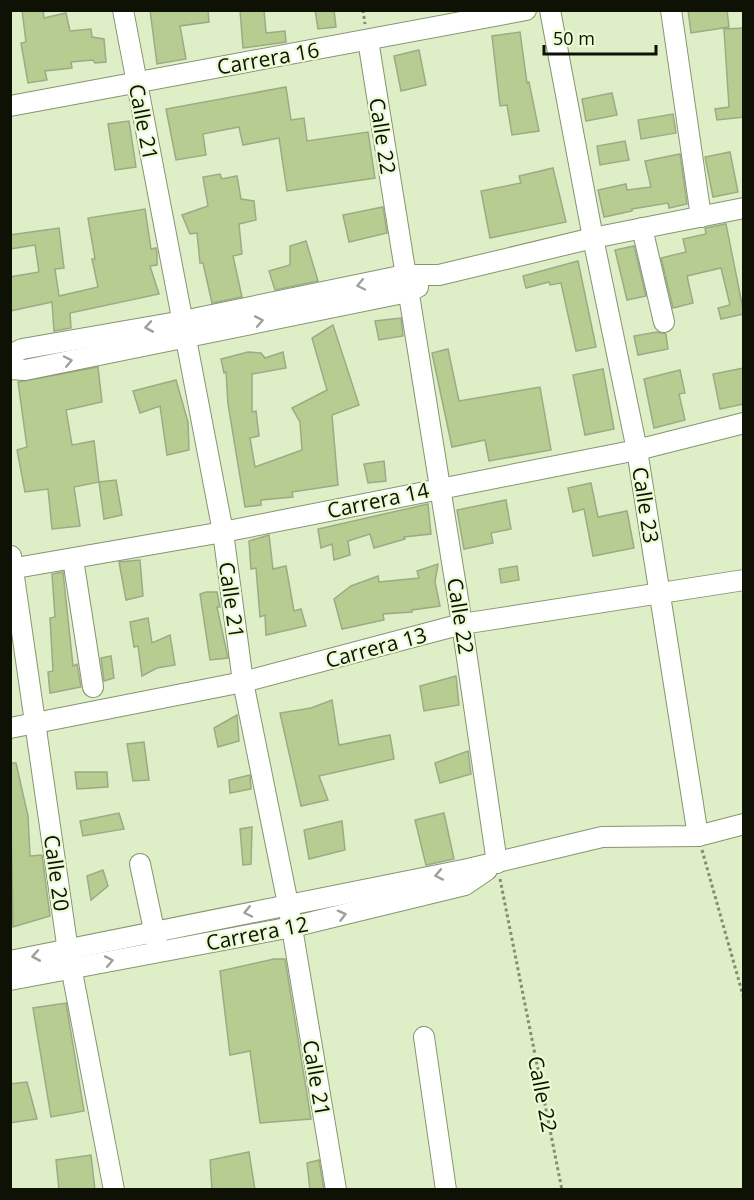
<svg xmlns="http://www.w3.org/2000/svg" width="754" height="1200" font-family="'Open Sans',sans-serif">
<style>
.building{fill:#b6cc91;stroke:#9cab85;stroke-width:1.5}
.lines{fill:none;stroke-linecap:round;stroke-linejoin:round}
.minor-casing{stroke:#86956f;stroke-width:22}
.path{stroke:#828d71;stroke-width:3;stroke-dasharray:3 3;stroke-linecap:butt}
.minor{stroke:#fff;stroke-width:20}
.oneway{stroke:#9ea09b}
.labels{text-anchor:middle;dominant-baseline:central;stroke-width:4.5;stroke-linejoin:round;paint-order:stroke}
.street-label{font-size:21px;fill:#0d1205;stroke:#ebfbd3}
</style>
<rect width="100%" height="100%" fill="#deeec6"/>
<g class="building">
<path d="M22 10H43L44 18 66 13 70 31 91 29 92 37 104 39 106 62 95 63 93 60 71 62 72 68 45 71 47 80 28 83 21 43 26 42Z"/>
<path d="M150 10H208L209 22 180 26 186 59 157 64Z"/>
<path d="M240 10H264L266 33 285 31 286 42 243 48Z"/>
<path d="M315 10H334L336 27 318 29Z"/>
<path d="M688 10H727L729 27 691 33Z"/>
<path d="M744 28V117L717 120 715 109 729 107 724 29Z"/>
<path d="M520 32 527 83 529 82 539 131 512 135 507 105 500 106 492 36Z"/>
<path d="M419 50 426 85 401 91 394 56Z"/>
<path d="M286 87 291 120 304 118 307 141 368 132 375 178 287 191 279 138 243 145 239 127 203 134 206 155 176 160 166 109Z"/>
<path d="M612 93 617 115 586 121 582 99Z"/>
<path d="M673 114 676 133 641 139 638 120Z"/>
<path d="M129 121 136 167 115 170 108 124Z"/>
<path d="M625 141 629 160 600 165 597 146Z"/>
<path d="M730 152 738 192 713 197 705 157Z"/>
<path d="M680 154 687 204 669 208 668 203 632 209V211L604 217 598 190 626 184 627 190 651 187 645 161Z"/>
<path d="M553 168 566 222 490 238 481 191 521 183 519 176Z"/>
<path d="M220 174 222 179 237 176 241 199 254 201 256 220 239 224 242 254 233 256 242 297 212 303 203 263H200L197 233 190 234 182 215 208 206 203 177Z"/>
<path d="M383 207 387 233 349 242 343 215Z"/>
<path d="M145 209 151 249 156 248 157 252V265L150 266 159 294 70 313 71 328 54 331 52 302 10 311V277L39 272 35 245 10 249V235L59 228 64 268 55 269 59 296 98 287 92 259H95L88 218Z"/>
<path d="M726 224 744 314 721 319 718 308 730 305 721 268 687 276 693 303 673 308 661 258 686 252 683 239 706 234 705 228Z"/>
<path d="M306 241 318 281 275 290 269 271 290 265V246Z"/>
<path d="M634 246 646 296 627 300 615 250Z"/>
<path d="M578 261 596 347 576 351 561 283 550 285 549 282 526 288 523 276Z"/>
<path d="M401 318 403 336 379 340 375 321Z"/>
<path d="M333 325 359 405 332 415 338 485 292 492 293 497 261 500V505L245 507 228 404 226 372 224 373 221 359 248 352 261 353 265 358 283 352 286 368 252 374V412L256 411 259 436 250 438 255 467 302 450 300 422 292 408 327 390 312 338Z"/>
<path d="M657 332 666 334 668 349 638 355 634 336Z"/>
<path d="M448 349 459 401 540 387 551 450 489 461 485 440 452 447 432 353Z"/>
<path d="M98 367 102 402 66 410 72 445 94 441 99 482 74 487 80 526 52 529 48 489 25 492 17 450 27 447 18 382Z"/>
<path d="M744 368V404L720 409 713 374Z"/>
<path d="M603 369 614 429 585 435 573 375Z"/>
<path d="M680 370 685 393 679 394 685 420 654 428 644 379Z"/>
<path d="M176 380 188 422 189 450 167 455 160 406 140 413 133 391Z"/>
<path d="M384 461 386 481 368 483 364 464Z"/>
<path d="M116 480 122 515 104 519 99 482Z"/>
<path d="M591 483 598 517 627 511 634 548 593 556 584 509 573 512 568 488Z"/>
<path d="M506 500 511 529 491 533 493 543 464 549 457 510Z"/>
<path d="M428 504 431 534 404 537 405 539 374 548 370 534 348 541 350 555 334 560 332 544 321 548 318 529Z"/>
<path d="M269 535 273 569 286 566 294 611 301 609 306 626 266 635 265 615 260 617 256 568 251 569 249 541Z"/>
<path d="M140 560 143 596 126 600 119 562Z"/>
<path d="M438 564 435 582 440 606 412 610V612L383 614 384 620 342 629 334 599 351 586 378 576 379 582 419 578 417 571Z"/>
<path d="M517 566 519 580 501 583 499 569Z"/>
<path d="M63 572 73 666 77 664 81 687 50 693 48 672 53 671 50 618 55 617 52 574Z"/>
<path d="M206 592H217L220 607H217L228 658 210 660 200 594Z"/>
<path d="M148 618 152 643 170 635 175 665 157 668 142 676 138 646 134 647 130 622Z"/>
<path d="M111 656 114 678 104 681 101 658Z"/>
<path d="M456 676 459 705 424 711 420 686Z"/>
<path d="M332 700 339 745 390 735 394 759 319 776 328 800 301 806 280 713 311 708Z"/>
<path d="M237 715 239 741 218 747 214 728Z"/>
<path d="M144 742 149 780 133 781 127 744Z"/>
<path d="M468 751 471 774 440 783 435 763Z"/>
<path d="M10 763H16L28 816 30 856 42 855 50 916 13 927Z"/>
<path d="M75 772H107L108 787 77 789Z"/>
<path d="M250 775 251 789 230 793 229 780Z"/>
<path d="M119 813 124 829 83 836 80 821Z"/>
<path d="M444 813 454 859 426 865 415 820Z"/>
<path d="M342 821 345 850 309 859 304 830Z"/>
<path d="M252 827 251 864 243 865 240 829Z"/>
<path d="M103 870 108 886 91 900 87 876Z"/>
<path d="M274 959H285L311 1119 260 1123 250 1051 230 1055 220 971Z"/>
<path d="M66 1003 84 1111 51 1117 33 1008Z"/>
<path d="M27 1082 37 1119 10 1123V1084Z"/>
<path d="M249 1152 255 1190H212L210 1160Z"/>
<path d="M91 1155 95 1190H59L56 1160Z"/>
<path d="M319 1160 324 1190H310L307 1163Z"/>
</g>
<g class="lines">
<g class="minor-casing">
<g id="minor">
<path d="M123 10 223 532 243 682 288 904 336 1190"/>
<path d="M550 10 593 238 637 450 698 836"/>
<path d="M671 10 701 217"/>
<path d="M368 40 462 624 497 863"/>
<path d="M10 106 526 10"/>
<path d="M642 228 664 322"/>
<path d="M10 355 22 349 183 321 405 275H439L593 238 744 208"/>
<path d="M10 369 25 370 408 292 418 287"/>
<path d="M11 556 68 951 114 1190"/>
<path d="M73 559 93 687"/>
<path d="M10 569 223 532 637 450 744 423"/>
<path d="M10 728 243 682 462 624 744 580"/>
<path d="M140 864 157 944"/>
<path d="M10 961 468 869 602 837 698 836 744 824"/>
<path d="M10 980 292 927 465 885 487 870"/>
<path d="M424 1037 446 1190"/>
</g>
</g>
<g class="path">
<path d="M363 10 365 24"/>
<path d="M702 850 744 999"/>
<path d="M500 879 562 1190"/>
</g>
<use href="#minor" class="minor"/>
</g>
<defs><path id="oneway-chevron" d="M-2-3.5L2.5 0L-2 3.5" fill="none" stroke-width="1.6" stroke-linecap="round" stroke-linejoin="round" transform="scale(1.5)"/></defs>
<g class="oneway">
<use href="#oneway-chevron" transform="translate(361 285) rotate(168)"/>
<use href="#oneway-chevron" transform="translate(259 321) rotate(-11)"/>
<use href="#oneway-chevron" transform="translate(149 327) rotate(170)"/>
<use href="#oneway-chevron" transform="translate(68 361) rotate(-12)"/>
<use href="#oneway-chevron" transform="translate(439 875) rotate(169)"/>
<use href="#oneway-chevron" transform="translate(248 912) rotate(168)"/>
<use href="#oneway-chevron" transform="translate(342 915) rotate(-14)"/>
<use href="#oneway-chevron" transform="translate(36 956) rotate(170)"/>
<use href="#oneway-chevron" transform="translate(109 961) rotate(-11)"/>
</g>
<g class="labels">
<g class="street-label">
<text transform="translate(268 58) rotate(-10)">Carrera 16</text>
<text transform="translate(144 122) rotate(79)">Calle 21</text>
<text transform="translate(383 136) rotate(81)">Calle 22</text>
<text transform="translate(378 500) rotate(-12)">Carrera 14</text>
<text transform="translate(646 505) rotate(81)">Calle 23</text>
<text transform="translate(232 600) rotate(82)">Calle 21</text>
<text transform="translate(461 616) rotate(81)">Calle 22</text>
<text transform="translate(376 647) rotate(-15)">Carrera 13</text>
<text transform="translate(57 873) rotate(82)">Calle 20</text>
<text transform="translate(257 933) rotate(-11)">Carrera 12</text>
<text transform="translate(317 1078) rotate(80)">Calle 21</text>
<text transform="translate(543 1094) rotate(79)">Calle 22</text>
</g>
</g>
<rect width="754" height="1200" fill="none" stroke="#0d1205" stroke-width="24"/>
<path d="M544 45v9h112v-9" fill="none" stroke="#0d1205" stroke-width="3"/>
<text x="553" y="45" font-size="18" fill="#0d1205" stroke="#ebfbd3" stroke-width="4.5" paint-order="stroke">50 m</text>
</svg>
